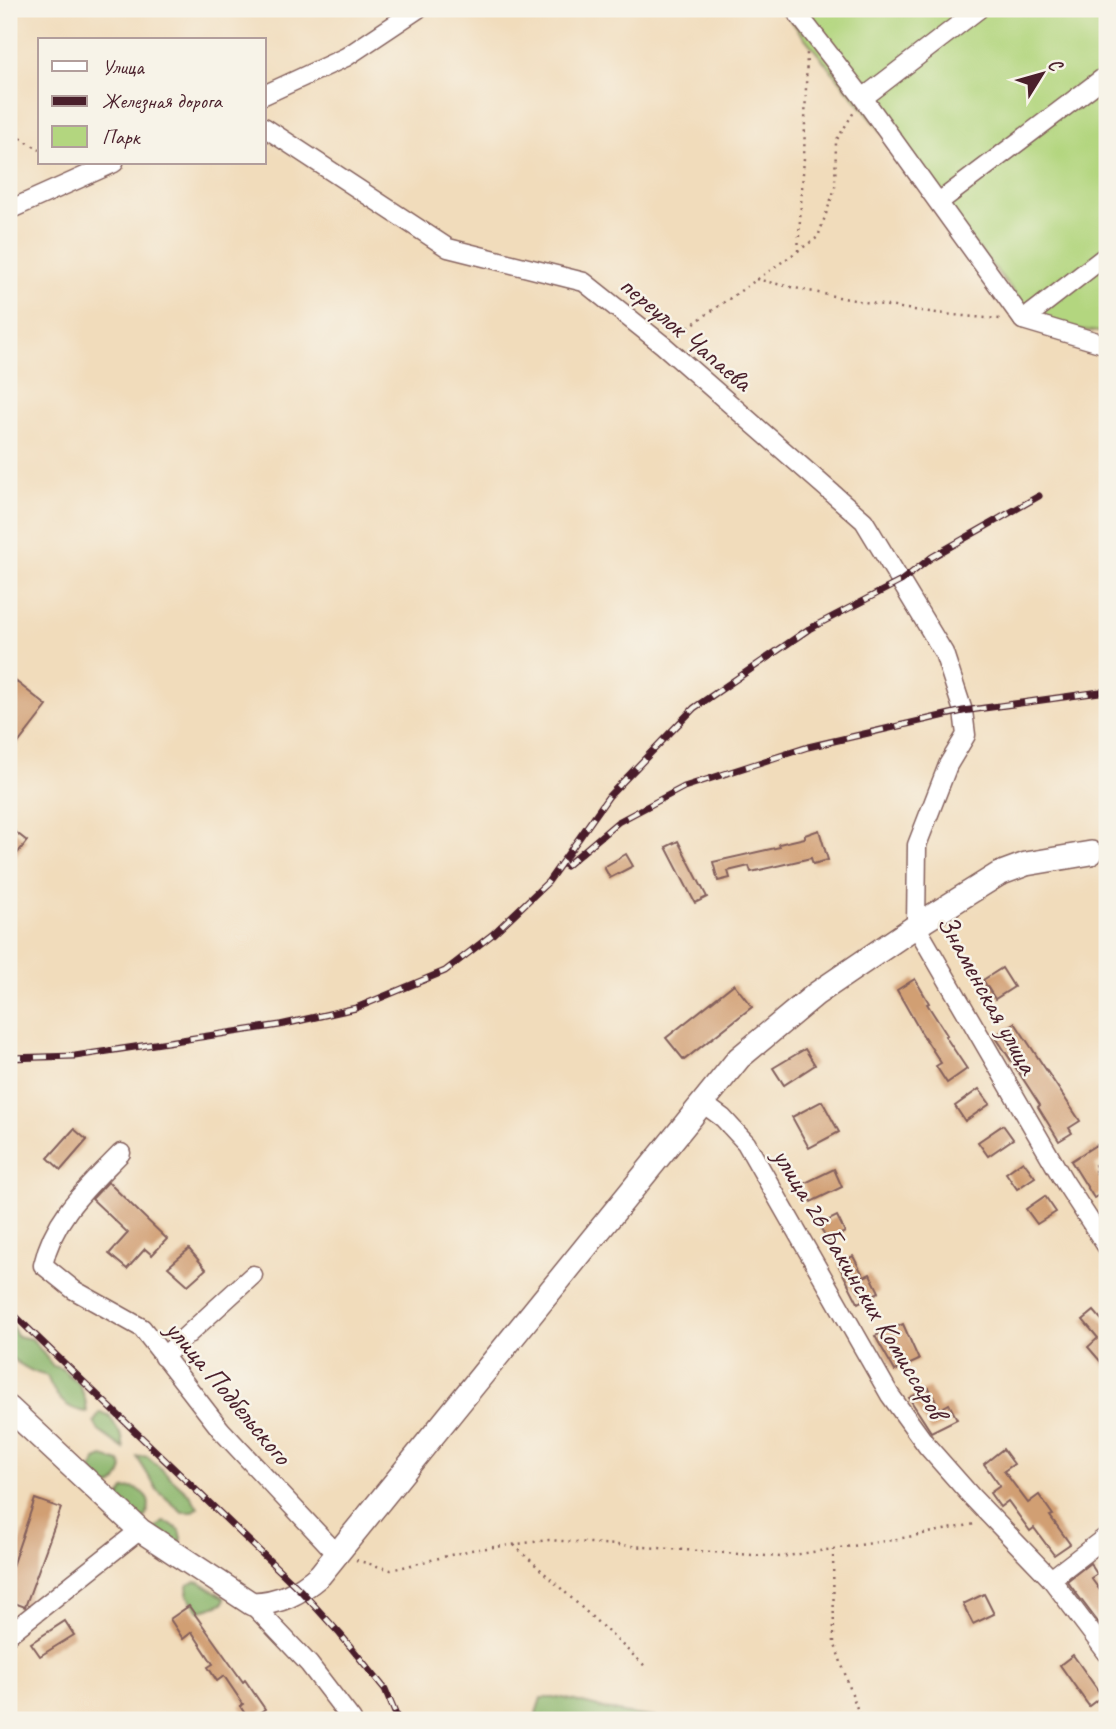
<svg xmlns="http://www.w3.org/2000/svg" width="1116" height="1729" font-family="Caveat,sans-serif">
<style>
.green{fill:#b3d67f;stroke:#7e7a55;stroke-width:2}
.forest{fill:#8eb76e;stroke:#6c6b4c;stroke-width:2}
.building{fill:#d19f73}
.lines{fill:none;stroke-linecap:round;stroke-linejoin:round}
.minor-casing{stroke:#84615d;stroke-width:21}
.major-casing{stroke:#84615d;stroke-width:26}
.path{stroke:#84615d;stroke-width:2.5;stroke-dasharray:2 5;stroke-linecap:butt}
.minor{stroke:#fff;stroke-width:18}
.major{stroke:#fff;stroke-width:23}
.rail-casing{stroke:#4a1f2b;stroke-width:7}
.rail{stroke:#f7f3e8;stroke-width:4.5;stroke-dasharray:13;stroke-linecap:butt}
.labels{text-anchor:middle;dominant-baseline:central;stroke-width:5;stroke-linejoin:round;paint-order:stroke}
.street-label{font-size:28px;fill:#4a1f2b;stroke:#f7f3e8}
</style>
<rect width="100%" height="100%" fill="#f7f3e8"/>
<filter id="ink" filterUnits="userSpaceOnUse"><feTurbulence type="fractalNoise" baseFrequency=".0143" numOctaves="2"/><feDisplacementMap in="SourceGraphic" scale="14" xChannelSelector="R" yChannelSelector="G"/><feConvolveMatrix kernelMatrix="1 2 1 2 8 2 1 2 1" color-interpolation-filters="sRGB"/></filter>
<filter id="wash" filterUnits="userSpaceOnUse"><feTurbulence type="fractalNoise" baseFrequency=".00686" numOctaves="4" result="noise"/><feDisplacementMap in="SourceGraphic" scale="28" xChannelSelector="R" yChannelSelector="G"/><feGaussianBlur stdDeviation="1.57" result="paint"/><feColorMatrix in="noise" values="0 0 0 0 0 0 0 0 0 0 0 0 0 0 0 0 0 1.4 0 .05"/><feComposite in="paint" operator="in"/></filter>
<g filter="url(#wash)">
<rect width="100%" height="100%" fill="#f1dcbb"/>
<path class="green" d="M781 9H1107V333L1041 325Z"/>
<g class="forest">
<path d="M9 1320 17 1336 32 1339 53 1366 62 1369 79 1384 85 1398 87 1412C65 1410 54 1395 47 1376 32 1373 21 1366 9 1356Z"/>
<path d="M100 1412 109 1415 122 1437 124 1449 99 1431 94 1422Z"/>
<path d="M147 1456 190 1495 198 1508 192 1512H182L158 1491 137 1457Z"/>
<path d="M103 1457 120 1462 123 1468C120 1479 115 1486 103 1489L91 1469 96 1460Z"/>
<path d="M134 1488C149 1494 152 1503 146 1517L139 1520 119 1497 124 1489Z"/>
<path d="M163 1522 171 1524 180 1531 182 1538 179 1550 151 1533Z"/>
<path d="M195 1581 200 1582 225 1598 224 1603 199 1611 187 1595 188 1585Z"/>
<path d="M541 1698H563L622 1713 672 1720H538L536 1713Z"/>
</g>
<g id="blocks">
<g class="building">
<path d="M9 676 47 706 9 755Z"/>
<path d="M9 827 27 841 9 864Z"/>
<path d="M819 830 828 860 813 864 811 858 751 872 749 866 728 871 730 878 718 881 713 862 780 847 779 844 805 838V835Z"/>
<path d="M678 841 707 897 695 903 666 847Z"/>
<path d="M626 854 633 866 610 878 604 867Z"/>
<path d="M1002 968 1014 987 995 999 983 980Z"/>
<path d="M915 979 929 1003 927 1004 947 1035 945 1036 967 1069 947 1083 936 1066 941 1063 919 1029 897 990Z"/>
<path d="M734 984 752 1007 684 1060 666 1038Z"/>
<path d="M1015 1023 1080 1121 1069 1128 1072 1133 1059 1141 1038 1107 1040 1105 995 1036Z"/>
<path d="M805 1049 815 1065 784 1085 773 1068Z"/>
<path d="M979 1089 990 1104 965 1121 955 1106Z"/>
<path d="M822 1101 839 1132 809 1148 792 1117Z"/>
<path d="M1003 1125 1013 1139 988 1156 978 1142Z"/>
<path d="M74 1129 87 1140 61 1170 48 1158Z"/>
<path d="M1096 1145 1104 1159 1095 1165 1097 1169 1095 1171 1107 1190 1094 1198 1071 1161Z"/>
<path d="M1023 1161 1035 1177 1017 1189 1006 1173Z"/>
<path d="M834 1169 842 1187 811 1202 803 1184Z"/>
<path d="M108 1182 167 1239 152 1255 145 1249 127 1269 109 1254 128 1233 92 1199Z"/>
<path d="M1045 1196 1056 1212 1037 1224 1026 1209Z"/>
<path d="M837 1216 845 1232 828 1241 819 1225Z"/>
<path d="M189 1249 206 1269 188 1285 168 1267Z"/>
<path d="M853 1256 864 1277 870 1274 879 1292 858 1303 838 1264Z"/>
<path d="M1094 1311 1107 1326V1369L1088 1347 1098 1338 1083 1320Z"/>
<path d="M903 1324 919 1360 895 1371 875 1336Z"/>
<path d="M929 1388 940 1409 949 1404 957 1419 931 1432 909 1398Z"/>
<path d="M1003 1449 1014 1464 1004 1471 1028 1503 1039 1495 1053 1515 1050 1516 1070 1544 1054 1555 1034 1528 1030 1531 1008 1501 1000 1507 990 1493 1000 1486 984 1464Z"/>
<path d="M35 1499 61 1508 25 1607 9 1601V1575Z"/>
<path d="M1090 1563 1097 1574 1091 1578 1107 1600V1634L1067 1581Z"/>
<path d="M984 1594 994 1614 973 1624 963 1604Z"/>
<path d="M189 1606 243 1682 245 1680 265 1709 249 1720 240 1706 243 1704 224 1676 217 1681 208 1667 213 1664 192 1632 183 1639 170 1619Z"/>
<path d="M65 1621 74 1635 40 1656 31 1643Z"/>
<path d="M1073 1655 1102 1696 1089 1706 1060 1665Z"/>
</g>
</g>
</g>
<g filter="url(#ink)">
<use href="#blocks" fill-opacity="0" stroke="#84615d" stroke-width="2"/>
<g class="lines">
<g class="minor-casing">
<g id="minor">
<path d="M794 9 863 98 1023 320 1107 345"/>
<path d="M264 95 346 57 418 9"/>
<path d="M863 98 979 9"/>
<path d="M264 127 448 248 584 282 663 345 864 521 944 653 963 711 966 735 948 765 917 845 916 926 1064 1181 1107 1247"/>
<path d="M939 202 1107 75"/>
<path d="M9 210 114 163"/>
<path d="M1023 320 1107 255"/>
<path d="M701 1102 723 1118 746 1143 890 1395 927 1446 972 1497 1051 1579 1107 1653"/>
<path d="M121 1153C87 1188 54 1216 43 1265L74 1290 142 1328 221 1430 337 1554"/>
<path d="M163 1357 253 1275"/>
<path d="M1051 1579 1107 1536"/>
<path d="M252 1604 309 1664 352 1720"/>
<path d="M9 1634 140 1530"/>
</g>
</g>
<g class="major-casing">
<path id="major" d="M9 1408 140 1530 252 1604C280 1603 299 1593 320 1575L739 1058 816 994 916 926 999 874 1026 864 1091 853"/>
</g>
<g class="path">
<path d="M9 131 40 150"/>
<path d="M798 251 804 158 807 52"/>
<path d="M756 279C836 298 919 314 1001 319"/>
<path d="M677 335 818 237 835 188 836 141 854 112"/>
<path d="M514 1545 646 1667"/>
<path d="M833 1549 834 1642 861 1720"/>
<path d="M356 1560 391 1570 471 1550 549 1540 780 1557 892 1540 975 1524"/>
</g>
<use href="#minor" class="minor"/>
<use href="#major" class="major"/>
<g class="rail-casing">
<g id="rail">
<path d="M566 866 618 822 684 787 808 747 963 711 1107 691"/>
<path d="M9 1058 75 1056 280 1025 356 1008 445 971 493 934 548 882 609 796 694 708 809 629 901 581 932 557 1039 496"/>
<path d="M9 1310 301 1591 340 1634 385 1689 398 1720"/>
</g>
</g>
<use href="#rail" class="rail"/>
</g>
</g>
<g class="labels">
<g class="street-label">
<text transform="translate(686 333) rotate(40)">переулок Чапаева</text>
<text transform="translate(988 994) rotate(61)">Знаменская улица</text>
<text transform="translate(860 1283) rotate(59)">улица 26 Бакинских Комиссаров</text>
<text transform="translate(229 1392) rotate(50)">улица Подбельского</text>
</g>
</g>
<rect width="1116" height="1729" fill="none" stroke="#f7f3e8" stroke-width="35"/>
<rect x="38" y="38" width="228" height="126" fill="#f7f3e8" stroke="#b29e9c" stroke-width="2"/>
<rect x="52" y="61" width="35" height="10" fill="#ffffff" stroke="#b29e9c" stroke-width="2"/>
<text x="102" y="74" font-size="21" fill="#4a1f2b">Улица</text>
<rect x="52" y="96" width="35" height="10" fill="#4a1f2b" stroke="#b29e9c" stroke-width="2"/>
<text x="102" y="108" font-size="21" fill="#4a1f2b">Железная дорога</text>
<rect x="52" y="126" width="35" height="21" fill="#b3d67f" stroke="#b29e9c" stroke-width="2"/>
<text x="102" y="144" font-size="21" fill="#4a1f2b">Парк</text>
<g transform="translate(1042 74) rotate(53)" stroke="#f7f3e8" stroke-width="5" paint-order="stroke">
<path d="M0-5L12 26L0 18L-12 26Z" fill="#4a1f2b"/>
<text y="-10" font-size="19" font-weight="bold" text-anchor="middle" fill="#4a1f2b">С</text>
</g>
</svg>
